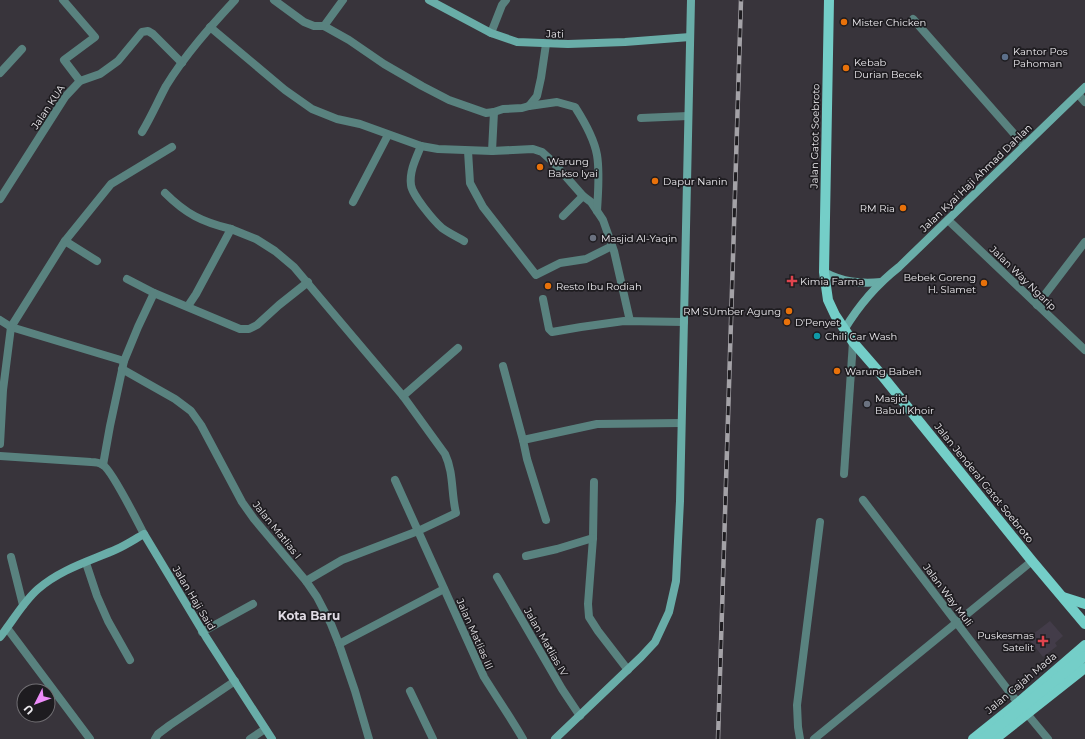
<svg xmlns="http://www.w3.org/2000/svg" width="1085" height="739" font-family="Montserrat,sans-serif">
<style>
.built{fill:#433c49}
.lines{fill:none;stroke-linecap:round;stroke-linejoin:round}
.street{stroke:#59827f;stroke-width:8}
.secondary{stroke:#69ada8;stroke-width:8}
.primary{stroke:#74cec8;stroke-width:10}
.rail-casing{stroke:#a4a2a7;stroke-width:4.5}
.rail{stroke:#1e1c20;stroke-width:3;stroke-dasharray:9;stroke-linecap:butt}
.primary-bridge{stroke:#74cec8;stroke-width:10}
.food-dot{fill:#e8710a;stroke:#1e1c20;stroke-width:1.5}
.service-dot{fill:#5c6f8a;stroke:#1e1c20;stroke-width:1.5}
.worship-dot{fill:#6b7280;stroke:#1e1c20;stroke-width:1.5}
.health-dot{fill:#e0444e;stroke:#1e1c20;stroke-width:1.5}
.culture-dot{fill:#0f9aa8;stroke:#1e1c20;stroke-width:1.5}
.labels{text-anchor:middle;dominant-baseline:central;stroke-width:3.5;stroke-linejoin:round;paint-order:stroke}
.poi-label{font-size:10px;fill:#eceaee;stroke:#1e1c20;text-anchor:start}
.street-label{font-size:10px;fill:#eceaee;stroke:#1e1c20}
.quarter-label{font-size:12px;font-weight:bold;fill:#dfdae3;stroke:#1e1c20}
</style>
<rect width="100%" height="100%" fill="#38343b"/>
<path class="built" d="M1050 621 1063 636 1055 643 1057 646 1043 657 1028 638Z"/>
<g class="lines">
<g class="street">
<path d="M63 0 95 37 64 60 80 81"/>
<path d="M274 0 304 22 314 26H324L349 40 384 64 422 86 449 100 486 113 494 112 503 109 522 108 529 106 537 96 541 78 546 44"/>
<path d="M913 19 1024 145"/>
<path d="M324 26 343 0"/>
<path d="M210 27 285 90 312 109 337 119 360 124 421 146 438 149 492 151 533 149 542 152 553 162 583 196 591 202 603 220 614 251 630 321"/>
<path d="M491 33 502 5 506 0"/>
<path d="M0 73 22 49"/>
<path d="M1078 94 1085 102"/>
<path d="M529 106 557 102 575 107C584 121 594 138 597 155 600 173 598 192 597 211"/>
<path d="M641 118 688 116"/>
<path d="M142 132C151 117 158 101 166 86 185 55 210 27 235 0"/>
<path d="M421 146C416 158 409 172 411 185 412 195 434 221 442 228 449 233 457 237 464 241"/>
<path d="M468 151 470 183 483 207 536 275 560 263 586 259 612 246"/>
<path d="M492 151 494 112"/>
<path d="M165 193C186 214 202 222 231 229L196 294 188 306"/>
<path d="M0 199 65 97 80 81 100 74 118 61 142 32 148 31 153 34 182 63"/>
<path d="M353 202 388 135"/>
<path d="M563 216 583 196"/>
<path d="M948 220 1085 350"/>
<path d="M231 229 256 239 275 251 294 267 403 396 445 454C454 473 451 493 456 513L418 531 342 560 306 581"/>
<path d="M97 261 65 241 111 184 172 147"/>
<path d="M127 279 154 293 240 329H249L257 325 279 305 308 282"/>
<path d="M543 299 549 329 552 332 581 327 624 321 684 322"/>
<path d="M1037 305 1085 242"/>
<path d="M0 320 11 327 124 361"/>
<path d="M503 366 523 440"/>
<path d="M122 369 175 399 191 411 201 425 242 502 254 519 306 581 317 597 331 624 339 644 355 691 369 739"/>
<path d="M403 396 458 348"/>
<path d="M0 444 3 390 11 327 65 241"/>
<path d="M0 456 91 462C95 462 100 463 103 465 112 470 138 523 144 534"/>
<path d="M103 465 110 426 124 361 138 327 154 293"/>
<path d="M844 474 853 342"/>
<path d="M395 480 484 677C497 698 511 718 523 739"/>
<path d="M594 482 593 538 588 604 589 617 598 631 628 670"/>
<path d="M863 500 1018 703 1048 739"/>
<path d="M546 520 527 459 523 440 597 424 681 423"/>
<path d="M526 556 557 549 593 538"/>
<path d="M11 557 23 605"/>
<path d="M86 563 97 596 108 621 130 660"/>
<path d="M497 577 562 689 580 716"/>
<path d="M7 628 90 739"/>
<path d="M202 632 253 604"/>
<path d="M339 644 444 589"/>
<path d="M410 691 433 739"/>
<path d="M155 739 158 734 170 725 235 681"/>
<path d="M250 739 265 729"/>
<path d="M800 739 798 727 797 705 820 522"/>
<path d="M814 739 1032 561"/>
</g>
<g class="secondary">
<path d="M429 0 491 33 517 42 568 44 625 42 690 37"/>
<path d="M824 272C843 282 860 284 881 282"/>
<path d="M844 330C859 305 876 285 899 267L1085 87"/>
<path d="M0 637C13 621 23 602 38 589 61 569 90 561 117 549 126 545 135 539 144 534L206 637 272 739"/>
<path d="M555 739 641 657 655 642 669 612 676 581 680 501 691 0"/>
</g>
<g class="primary">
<path d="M829 0 824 272 828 300 835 315 853 342 880 373 1032 561 1085 624"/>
<path d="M1063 597 1085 604"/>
<path d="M973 739 1018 703 1085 645"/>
<path d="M995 739 1085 668"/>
</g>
<g class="rail-casing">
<path id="rail" d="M718 739 741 0"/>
</g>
<use href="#rail" class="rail"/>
<path class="primary-bridge" d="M983 739 1085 656"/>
</g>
<g class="food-dot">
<circle cx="844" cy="22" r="4"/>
<circle cx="846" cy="68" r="4"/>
<circle cx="540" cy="167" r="4"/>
<circle cx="655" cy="181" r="4"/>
<circle cx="903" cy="208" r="4"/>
<circle cx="984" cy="283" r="4"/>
<circle cx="548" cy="286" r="4"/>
<circle cx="789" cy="311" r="4"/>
<circle cx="787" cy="322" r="4"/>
<circle cx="837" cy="371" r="4"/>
</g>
<circle class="service-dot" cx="1005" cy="57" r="4"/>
<g class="worship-dot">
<circle cx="593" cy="238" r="4"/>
<circle cx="867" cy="404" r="4"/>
</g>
<g class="health-dot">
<path d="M790 275h4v4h4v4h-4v4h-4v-4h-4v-4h4z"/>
<path d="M1041 635h4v4h4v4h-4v4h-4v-4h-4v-4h4z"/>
</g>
<circle class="culture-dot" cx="817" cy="336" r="4"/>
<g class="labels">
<g class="poi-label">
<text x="852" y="22">Mister Chicken</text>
<text x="1013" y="51">Kantor Pos<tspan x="1013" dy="12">Pahoman</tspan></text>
<text x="854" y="62">Kebab<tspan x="854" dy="12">Durian Becek</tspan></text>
<text x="548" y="161">Warung<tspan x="548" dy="12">Bakso Iyai</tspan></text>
<text x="663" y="181">Dapur Nanin</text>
<text x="895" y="208" text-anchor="end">RM Ria</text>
<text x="601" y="238">Masjid Al-Yaqin</text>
<text x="976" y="277" text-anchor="end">Bebek Goreng<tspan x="976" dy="12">H. Slamet</tspan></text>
<text x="800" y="281">Kimia Farma</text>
<text x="556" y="286">Resto Ibu Rodiah</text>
<text x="781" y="311" text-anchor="end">RM SUmber Agung</text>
<text x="795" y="322">D'Penyet</text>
<text x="825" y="336">Chili Car Wash</text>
<text x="845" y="371">Warung Babeh</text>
<text x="875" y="398">Masjid<tspan x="875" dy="12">Babul Khoir</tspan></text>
<text x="1034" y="635" text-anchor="end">Puskesmas<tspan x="1034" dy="12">Satelit</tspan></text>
</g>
<g class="street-label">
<text transform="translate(555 34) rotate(1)">Jati</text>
<text transform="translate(48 107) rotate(-56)">Jalan KUA</text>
<text transform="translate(815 136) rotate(-89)">Jalan Gatot Soebroto</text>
<text transform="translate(976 178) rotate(-44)">Jalan Kyai Haji Ahmad Dahlan</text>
<text transform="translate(1023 278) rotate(44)">Jalan Way Ngarip</text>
<text transform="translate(984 483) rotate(51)">Jalan Jenderal Gatot Soebroto</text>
<text transform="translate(277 530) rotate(51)">Jalan Matlias I</text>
<text transform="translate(948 595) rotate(53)">Jalan Way Muli</text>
<text transform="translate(194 598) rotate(59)">Jalan Haji Said</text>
<text transform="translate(475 634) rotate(66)">Jalan Matlias III</text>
<text transform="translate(546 642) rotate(60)">Jalan Matlias IV</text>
<text transform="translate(1021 683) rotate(-40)">Jalan Gajah Mada</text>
</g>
<g class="quarter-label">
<text x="309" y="615">Kota Baru</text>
</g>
</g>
<g transform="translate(36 703) rotate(228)"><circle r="19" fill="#1e1c20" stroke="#706e72"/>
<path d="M0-3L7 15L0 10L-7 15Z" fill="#ed8cf9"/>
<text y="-6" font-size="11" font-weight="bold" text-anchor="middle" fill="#eceaee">U</text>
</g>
</svg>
